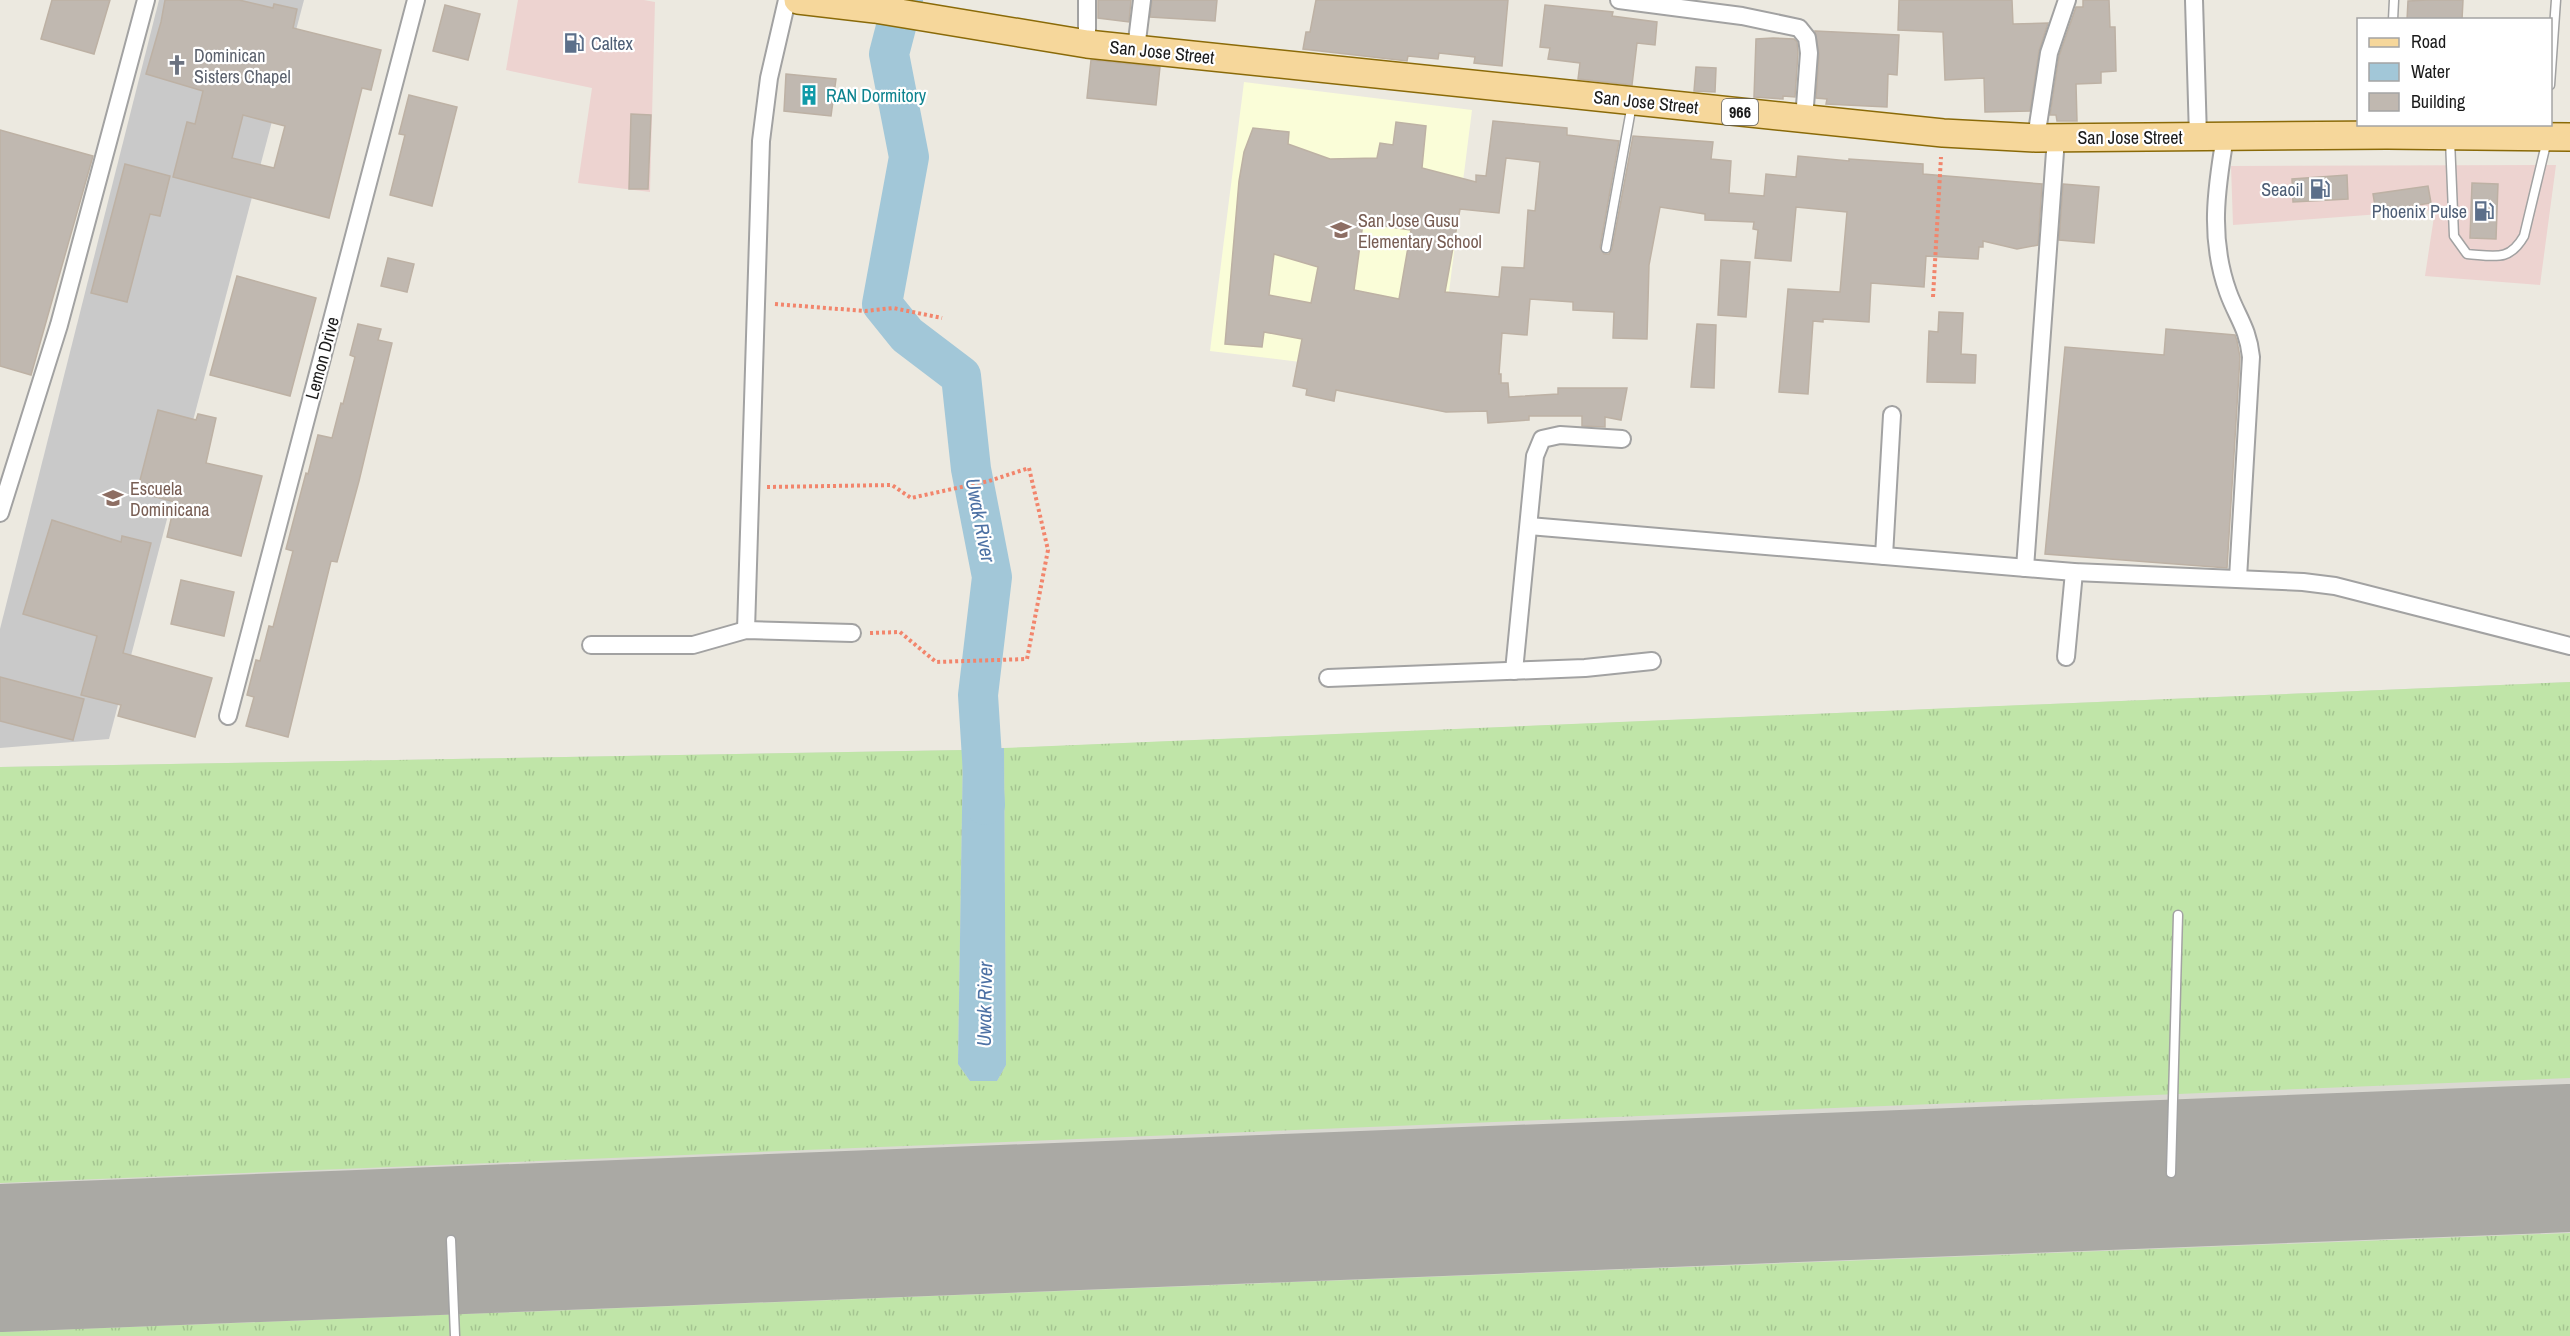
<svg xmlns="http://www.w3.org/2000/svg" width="2570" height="1336" font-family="'Archivo Narrow',sans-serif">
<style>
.commercial{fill:#edd3d0}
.education{fill:#fafdd8}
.religious{fill:#c9c9c9}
.airport{fill:#dad9d2}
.grass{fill:url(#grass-tufts)}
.water{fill:#a2c7d8}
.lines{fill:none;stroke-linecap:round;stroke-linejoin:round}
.river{stroke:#a2c7d8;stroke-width:40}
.runway{stroke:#aaa9a4;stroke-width:148}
.building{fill:#c0b8b0;stroke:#bdb1a4;stroke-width:1.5;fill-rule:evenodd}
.service-casing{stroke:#a2a2a2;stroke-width:11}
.minor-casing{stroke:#a2a2a2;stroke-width:20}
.primary-casing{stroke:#8a6a08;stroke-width:30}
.path{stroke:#f2856c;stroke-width:4;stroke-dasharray:3 3;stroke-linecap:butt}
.service{stroke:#fff;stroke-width:8}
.minor{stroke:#fff;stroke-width:16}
.primary{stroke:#f6d79b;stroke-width:27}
.labels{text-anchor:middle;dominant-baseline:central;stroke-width:4.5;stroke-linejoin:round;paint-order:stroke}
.shield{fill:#fff;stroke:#5f5f5f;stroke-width:1.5}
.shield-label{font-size:16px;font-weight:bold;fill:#1b1b1b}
.service-label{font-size:18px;fill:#4e5e75;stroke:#fff;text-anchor:end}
.street-label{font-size:18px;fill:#1b1b1b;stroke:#fff}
.worship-label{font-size:18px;fill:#5b616d;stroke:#fff;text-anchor:start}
.culture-label{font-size:18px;fill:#0d838f;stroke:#fff;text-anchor:start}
.education-label{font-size:18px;fill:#785e54;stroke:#fff;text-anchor:start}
.water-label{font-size:20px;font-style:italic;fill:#4d71a4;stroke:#fff}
</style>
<defs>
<pattern id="grass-tufts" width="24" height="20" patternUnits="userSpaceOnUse" patternTransform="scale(1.5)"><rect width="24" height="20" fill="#c0e5a8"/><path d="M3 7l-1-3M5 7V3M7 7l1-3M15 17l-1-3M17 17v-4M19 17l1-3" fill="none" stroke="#a4c490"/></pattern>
</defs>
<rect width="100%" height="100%" fill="#ece9e0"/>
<g class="commercial">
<path d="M518 0H644L655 2 650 192 578 183 592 88 506 70Z"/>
<path d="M2556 165 2540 285 2425 276 2435 210 2233 225 2231 166Z"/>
</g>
<path class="education" d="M1244 82 1472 110 1438 379 1210 351Z"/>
<path class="religious" d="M159 0H304L109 739 0 748V629Z"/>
<path class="airport" d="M2570 682V1336H0V767L963 750Z"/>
<g class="grass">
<path d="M2570 682V1078L0 1183V767L963 750 958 1064 970 1081H997L1006 1065 1004 748Z"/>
<path d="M2570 1233V1336H0V1332Z"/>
</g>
<path class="water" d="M1004 748 1006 1065 997 1081H970L958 1064 963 750Z"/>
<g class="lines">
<path class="river" d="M903 0 889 54 909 157 882 304 907 335 961 376 971 469 992 577 978 695 985 805"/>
<path class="runway" d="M0 1258 2570 1158"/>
</g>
<g class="building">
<path d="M52 0H110L94 54 41 39Z"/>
<path d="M165 0H239L273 8 274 4 297 9 293 28 381 50 371 90 362 88 329 218 173 177 187 122 195 124 203 91 146 74 161 22ZM243 115 285 126 274 168 232 158Z"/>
<path d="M1098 0H1131L1129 22 1098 18Z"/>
<path d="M1152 0H1217L1215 21 1150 17Z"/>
<path d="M1316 0H1508L1502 66 1474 63 1475 57 1439 53 1438 59 1408 56 1407 61 1303 49 1306 32H1310Z"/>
<path d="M1899 0H2012L2013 24 2048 23 2039 51 2030 111 1985 112 1984 78 1945 80 1943 32 1898 30Z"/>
<path d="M2083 0H2109L2110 27H2115L2116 71 2101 72V83L2076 84 2077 121H2057L2056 115H2050L2059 56 2076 7H2083Z"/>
<path d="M2428 0H2463L2462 20H2407L2408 1Z"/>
<path d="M445 5 480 14 468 60 433 51Z"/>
<path d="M1545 5 1613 12 1612 16 1657 22 1655 45 1637 43 1632 85 1578 79 1580 63 1548 59 1550 48 1540 47Z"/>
<path d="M1815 31 1899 35 1897 75 1888 74 1887 107 1826 104 1827 99 1816 98 1819 54Z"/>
<path d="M1773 38 1794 39 1797 42 1798 53 1795 97 1783 96V99L1754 97 1756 39Z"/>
<path d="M1091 60 1160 67 1156 105 1087 98Z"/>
<path d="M1696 67 1716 68 1715 92 1694 91Z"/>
<path d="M786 74 836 79 831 116 784 111Z"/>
<path d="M409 95 457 107 432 206 390 195 405 135 399 134Z"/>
<path d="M631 114 651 115 648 189H629Z"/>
<path d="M1493 121 1567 128V135L1619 141 1600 247 1604 254H1609L1612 249 1633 136 1713 142 1711 159 1731 161 1729 193 1764 196 1766 174 1796 177 1798 156 1849 161V159L1923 164V174L2042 184 2038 245 2017 249 1983 241V247H1979L1978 259 1926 256 1924 287 1871 283 1869 322 1823 319V322L1813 321 1808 394 1779 392 1788 289 1840 292 1847 212 1796 207 1791 261 1755 258 1758 230 1753 229 1754 222 1705 220V214L1660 207 1649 265 1647 339 1613 338 1614 312 1573 310V302L1530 299 1527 335 1502 333 1499 374H1501V383H1508L1509 397 1558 394V388H1627L1621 420 1605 417V427L1582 426V416H1529V420L1488 423 1487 411 1446 412 1336 390 1334 401 1306 395 1307 389 1293 386 1302 339 1264 332 1262 347 1225 344 1239 181 1244 152 1253 128 1289 132 1288 144 1330 159 1377 158 1380 143 1393 145 1396 122 1426 126 1422 168 1476 182V175L1486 176ZM1506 158 1540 162 1535 211 1528 210 1524 268 1502 267 1499 297 1445 292 1460 209 1499 213ZM1363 223 1411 230 1399 299 1354 290ZM1274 254 1318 267 1311 303 1269 295Z"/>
<path d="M0 130 93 156 31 375 0 366Z"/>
<path d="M125 164 170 176 160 216 150 214 127 302 91 293Z"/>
<path d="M2347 175 2348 199 2293 202 2292 179Z"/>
<path d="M2472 183 2498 184 2496 239 2470 238Z"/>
<path d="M2063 184 2099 187 2094 243 2059 240Z"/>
<path d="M2428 186 2431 203 2376 212 2373 194Z"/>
<path d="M388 258 414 264 407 292 381 286Z"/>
<path d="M1721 260 1750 262 1746 317 1718 315Z"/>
<path d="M237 276 316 298 290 396 210 375Z"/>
<path d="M1939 312 1963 313 1961 354 1976 355 1975 383 1927 382 1929 331 1938 332Z"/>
<path d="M358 324 381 329 378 340 392 343 359 481 337 562 331 561 288 737 246 726 254 697 247 695 256 660 260 661 269 626 273 627 293 551 286 549 306 473 308 474 318 435 332 438 341 403 343 404 355 357 350 355Z"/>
<path d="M1697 324 1716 325 1714 388 1691 387Z"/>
<path d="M2166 329 2235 335 2237 341 2240 357 2227 568 2045 554 2065 347 2164 355Z"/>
<path d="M158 410 196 420 198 414 216 418 206 463 262 476 241 556 167 537 175 502 137 492Z"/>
<path d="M52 520 121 542 122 536 151 543 123 653 212 678 195 737 118 716 121 705 81 695 97 636 23 614Z"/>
<path d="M181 580 234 592 224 636 171 624Z"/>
<path d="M0 677 84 699 73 740 0 721Z"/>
</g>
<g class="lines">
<g class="service-casing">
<g id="service">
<path d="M2393 20 2394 0"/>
<path d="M2550 85 2556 0"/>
<path d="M2450 140 2454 236 2467 254C2495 256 2509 262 2524 236L2547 140"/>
<path d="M1606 248 1632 104"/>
<path d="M2171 1173 2178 915"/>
<path d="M451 1240 455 1336"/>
</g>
</g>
<g class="minor-casing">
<g id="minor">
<path d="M1087 0V44"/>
<path d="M1619 0 1742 16 1799 28 1807 38 1809 53 1804 119"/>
<path d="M2194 0 2198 137"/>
<path d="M1136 49 1142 0"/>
<path d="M2225 137C2216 190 2209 239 2228 292 2237 317 2248 328 2251 357L2238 578"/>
<path d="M2036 138 2049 53 2067 0"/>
<path d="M0 513 59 325 146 0"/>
<path d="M1529 526 2074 572 2303 582 2335 586 2570 646"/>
<path d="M1884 556 1892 415"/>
<path d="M2025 568 2056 138"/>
<path d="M746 630 761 141 769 78 787 0"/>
<path d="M591 645H693L746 630 852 633"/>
<path d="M2066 657 2074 572"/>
<path d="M1514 671 1535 456 1542 439 1560 435 1622 439"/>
<path d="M1328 678 1585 668 1652 661"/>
<path d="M228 716 416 0"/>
</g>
</g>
<g class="primary-casing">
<path id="primary" d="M798 0 875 9 1087 44 1943 133 2036 138 2387 135 2570 137"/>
</g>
<g class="path">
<path d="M1933 297 1941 157"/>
<path d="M775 304 865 311 893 308 942 318"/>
<path d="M767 487 892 485 911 498 989 481 1029 468 1048 550 1027 659 936 662 900 632 870 633"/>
</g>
<use href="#service" class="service"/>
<use href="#minor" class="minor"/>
<use href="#primary" class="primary"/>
</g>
<defs>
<g id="fuel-bare" transform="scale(1.62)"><path d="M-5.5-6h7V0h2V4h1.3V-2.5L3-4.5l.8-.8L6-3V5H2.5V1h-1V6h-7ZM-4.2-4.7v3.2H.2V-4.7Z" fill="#5c6f8a" stroke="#fff" stroke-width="2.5" paint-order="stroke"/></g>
<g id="church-bare" transform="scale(1.62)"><path d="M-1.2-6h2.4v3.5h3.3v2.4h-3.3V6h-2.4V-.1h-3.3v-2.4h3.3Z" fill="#6b7280" stroke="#fff" stroke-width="2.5" paint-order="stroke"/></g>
<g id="building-bare" transform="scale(1.62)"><path d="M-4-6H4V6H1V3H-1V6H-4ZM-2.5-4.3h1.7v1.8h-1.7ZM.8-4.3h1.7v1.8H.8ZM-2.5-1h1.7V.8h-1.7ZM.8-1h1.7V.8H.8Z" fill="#0f9aa8" stroke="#fff" stroke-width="2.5" paint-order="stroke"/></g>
<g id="school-bare" transform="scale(1.62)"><path d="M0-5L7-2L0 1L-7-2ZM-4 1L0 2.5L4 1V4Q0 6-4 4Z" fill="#8d6e63" stroke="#fff" stroke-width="2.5" paint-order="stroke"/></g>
</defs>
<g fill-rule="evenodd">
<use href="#fuel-bare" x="574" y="43"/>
<use href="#church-bare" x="177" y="65"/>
<use href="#building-bare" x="809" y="95"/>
<use href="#fuel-bare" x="2320" y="189"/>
<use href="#fuel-bare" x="2484" y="211"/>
<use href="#school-bare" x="1341" y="230"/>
<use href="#school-bare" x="113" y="498"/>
</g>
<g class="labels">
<rect class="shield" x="1722" y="99" width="36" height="26" rx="4.5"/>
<g class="shield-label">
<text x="1740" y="112">966</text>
</g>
<g class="service-label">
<text x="591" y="43" text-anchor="start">Caltex</text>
<text x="2303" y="189">Seaoil</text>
<text x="2467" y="211">Phoenix Pulse</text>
</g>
<g class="street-label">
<text transform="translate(1162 52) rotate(6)">San Jose Street</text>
<text transform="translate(1646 102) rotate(6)">San Jose Street</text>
<text x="2130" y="137">San Jose Street</text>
<text transform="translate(322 358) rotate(-75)">Lemon Drive</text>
</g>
<g class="worship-label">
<text x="194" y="55">Dominican<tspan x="194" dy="21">Sisters Chapel</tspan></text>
</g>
<g class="culture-label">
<text x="826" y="95">RAN Dormitory</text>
</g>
<g class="education-label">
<text x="1358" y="220">San Jose Gusu<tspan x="1358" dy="21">Elementary School</tspan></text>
<text x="130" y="488">Escuela<tspan x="130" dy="21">Dominicana</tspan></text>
</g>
<g class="water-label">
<text transform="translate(981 520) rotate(79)">Uwak River</text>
<text transform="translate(984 1004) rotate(-89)">Uwak River</text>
</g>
</g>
<rect x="2357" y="18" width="195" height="108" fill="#ffffff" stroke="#a4a4a4" stroke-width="1.5"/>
<rect x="2369" y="38" width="30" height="9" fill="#f6d79b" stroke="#a4a4a4" stroke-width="1.5"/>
<text x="2411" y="48" font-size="18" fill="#1b1b1b">Road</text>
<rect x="2369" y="63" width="30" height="18" fill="#a2c7d8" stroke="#a4a4a4" stroke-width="1.5"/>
<text x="2411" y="78" font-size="18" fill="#1b1b1b">Water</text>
<rect x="2369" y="93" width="30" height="18" fill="#c0b8b0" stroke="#a4a4a4" stroke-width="1.5"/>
<text x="2411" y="108" font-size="18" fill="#1b1b1b">Building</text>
</svg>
